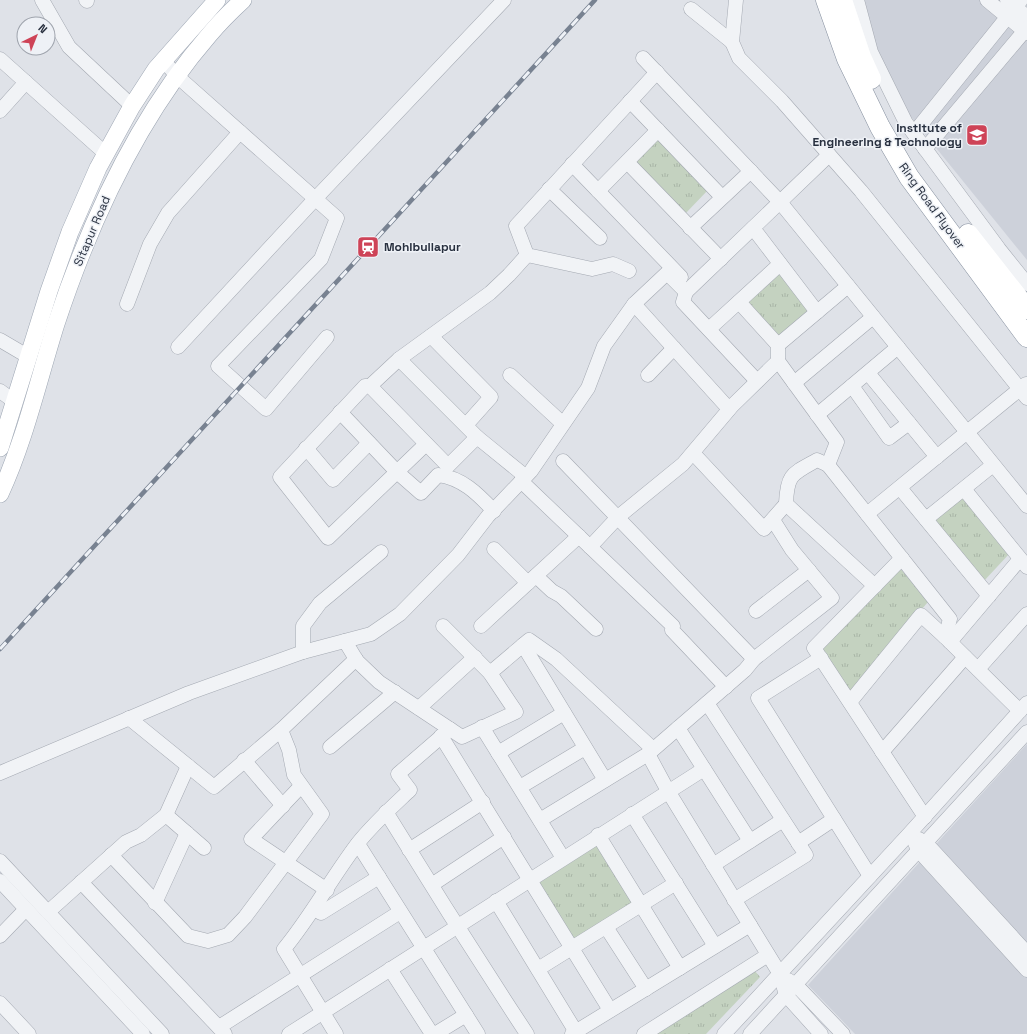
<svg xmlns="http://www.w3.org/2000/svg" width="1027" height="1034" font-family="'Space Grotesk',sans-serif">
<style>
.built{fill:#cdd1da}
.park{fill:url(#park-tufts)}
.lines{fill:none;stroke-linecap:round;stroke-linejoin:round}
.minor-casing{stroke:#a4a9b2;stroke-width:15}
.major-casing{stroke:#9ea7b4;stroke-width:18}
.highway-casing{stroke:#86909f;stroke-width:21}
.minor{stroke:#f1f3f6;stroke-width:14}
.major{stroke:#fff;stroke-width:17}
.highway{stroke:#fff;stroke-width:20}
.rail-casing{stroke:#788291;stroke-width:4.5}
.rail{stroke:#eef1f6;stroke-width:3;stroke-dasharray:9;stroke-linecap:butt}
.labels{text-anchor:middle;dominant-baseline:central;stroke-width:3;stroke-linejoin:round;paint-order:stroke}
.poi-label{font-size:12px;font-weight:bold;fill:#28303f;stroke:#eef1f6;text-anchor:end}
.street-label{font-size:12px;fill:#28303f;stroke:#eef1f6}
</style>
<defs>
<pattern id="park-tufts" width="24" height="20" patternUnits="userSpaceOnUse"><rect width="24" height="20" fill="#c4d2c0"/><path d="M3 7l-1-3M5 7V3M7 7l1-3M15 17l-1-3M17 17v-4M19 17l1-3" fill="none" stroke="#a8b5a6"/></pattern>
</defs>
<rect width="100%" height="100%" fill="#dfe2e8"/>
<g class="built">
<path d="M863 0H1027V260L907 112 877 51Z"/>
<path d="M1027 744V1034H855L808 985Z"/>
</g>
<g class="park">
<path d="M658 137 709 189 684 215 633 162Z"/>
<path d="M780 270 810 309 777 338 745 301Z"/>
<path d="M963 496 1010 553 983 582 935 521Z"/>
<path d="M900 568 928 602 850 692 821 648Z"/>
<path d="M598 843 636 904 574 942 536 881Z"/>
<path d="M754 970 760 977 706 1034H654Z"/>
</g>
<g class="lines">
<g class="minor-casing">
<g id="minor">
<path d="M42 0 69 47 132 106"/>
<path d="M86 0 87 1"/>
<path d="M736 0 732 42 739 58 782 101 861 191 1027 398"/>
<path d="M857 0 871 52 906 123 999 249 1027 284"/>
<path d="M987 0 1027 33"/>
<path d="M1007 0 1027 17"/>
<path d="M691 9 732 42"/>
<path d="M643 58 780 202 1027 506"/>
<path d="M0 59 106 154"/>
<path d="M163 60 177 76 337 218 321 259 218 366 266 409 327 337"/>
<path d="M630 101 722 197"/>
<path d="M0 111 26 82"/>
<path d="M914 133 1021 0"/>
<path d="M925 149 1027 28"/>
<path d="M627 162 721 259"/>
<path d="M572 164 681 277"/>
<path d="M549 189 600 238"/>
<path d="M598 191 658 130"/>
<path d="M690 228 751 171"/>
<path d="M753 228 817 312"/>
<path d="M629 271 613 264 592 269 527 255 516 226 657 72"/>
<path d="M686 292 683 302 757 381"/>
<path d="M739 302 778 345V361L837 442 828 465 950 619 945 637 1020 711"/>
<path d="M127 304 150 244 168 213 240 132"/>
<path d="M634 304 729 409"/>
<path d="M709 329 780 264"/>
<path d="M431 336 491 397 466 425"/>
<path d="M0 340 29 357"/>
<path d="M778 345 848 286"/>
<path d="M178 347 315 199 504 0"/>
<path d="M399 359 477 437 525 476"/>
<path d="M868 373 937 457"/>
<path d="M510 375 562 423"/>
<path d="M648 375 674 348"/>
<path d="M794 383 873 317"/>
<path d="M370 386 448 466 477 437"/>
<path d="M852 386 889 438 909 423"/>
<path d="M0 391 15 402"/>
<path d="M340 412 397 472 421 493 438 475C462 478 477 493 494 511"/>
<path d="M817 415 898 347"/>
<path d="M426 444 328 538 280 477 365 386H370L399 359 490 293 509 275 527 255"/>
<path d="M306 448 333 480 369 443"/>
<path d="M693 453 764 529 786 504"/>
<path d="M563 461 754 659"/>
<path d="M828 465 817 460C792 474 787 474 786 504L875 586"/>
<path d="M521 481 673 626 672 630 726 687"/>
<path d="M900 488 989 596"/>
<path d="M964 489 1027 567"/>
<path d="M867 514 1026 384"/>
<path d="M926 519 993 465"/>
<path d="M590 547 618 517 683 464 732 406 778 361"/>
<path d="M494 549 528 583"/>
<path d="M902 558 814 648 925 817"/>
<path d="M536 576 552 591 561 596 596 629"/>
<path d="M756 611 809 570"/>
<path d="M481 626 579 536"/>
<path d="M345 641 357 661 379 682 462 737 516 712 490 673 443 626"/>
<path d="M950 642 1020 559"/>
<path d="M523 645 605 780"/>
<path d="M303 652V626L320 603 381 552"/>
<path d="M821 658 758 698 870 876"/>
<path d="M978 669 1027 614"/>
<path d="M490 673 529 640 556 659 653 749"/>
<path d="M850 702 921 615 945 637"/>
<path d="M707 703 806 855 734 900"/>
<path d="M419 708 475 657"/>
<path d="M129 718 214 787 281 730 356 659"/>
<path d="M482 727 563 858"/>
<path d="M678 728 750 841"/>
<path d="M441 736 610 1010"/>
<path d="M330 747 395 692"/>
<path d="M882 752 965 657"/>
<path d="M498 753 564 713"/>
<path d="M648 754 668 791 780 974 786 995 821 1034"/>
<path d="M244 760 283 806"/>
<path d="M0 773 189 693 303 652 371 634 400 614 458 555 488 516 531 471 588 388 604 346 634 304 667 273 686 292 829 155"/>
<path d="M301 786 251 839 327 890"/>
<path d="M520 787 585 748"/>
<path d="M386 812C432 887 479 961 527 1034"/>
<path d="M632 814 715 946"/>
<path d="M166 815 204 848"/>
<path d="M540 820 648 754 745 670 754 659 832 598 792 550 773 520"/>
<path d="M598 835 680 968"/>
<path d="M919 839 926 843 1027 953"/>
<path d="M798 843 834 819"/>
<path d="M915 843 919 851 1027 970"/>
<path d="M358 844 478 1034"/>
<path d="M409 850 483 802"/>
<path d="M111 855 188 936 208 941 228 935 245 917 322 814 294 775 289 750 281 730"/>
<path d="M0 861 162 1034"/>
<path d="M713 865 783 820"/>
<path d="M0 881 143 1034"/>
<path d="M81 882 225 1034"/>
<path d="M433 884 504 837"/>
<path d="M496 901 576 1032"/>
<path d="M155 903 187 833"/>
<path d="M314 909 321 913 379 877"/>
<path d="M48 912 126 842 141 835 166 815 188 766"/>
<path d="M606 927 646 989"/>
<path d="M0 936 26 909"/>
<path d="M390 969 432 1034"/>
<path d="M538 969 676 883"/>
<path d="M788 980 796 985 843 1034"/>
<path d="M0 1003 29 1034"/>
<path d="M219 1027 400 912"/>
<path d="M289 1034 704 769"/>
<path d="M336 1034 284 949C312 915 332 877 358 843 374 823 392 807 410 790L398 774 450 729"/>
<path d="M435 1034 466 1015"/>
<path d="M572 1034 750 925"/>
<path d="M644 1034 768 955"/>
<path d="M724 1034 909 834 1027 703"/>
<path d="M750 1034 1027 732"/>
</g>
</g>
<g class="major-casing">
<g id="major">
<path d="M0 448 49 291 70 232 98 168 132 106 156 69 217 0"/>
<path d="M0 494C25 440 38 381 56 324 90 221 137 118 209 35 219 23 231 11 243 0"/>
</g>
</g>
<g class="highway-casing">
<g id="highway">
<path d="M826 0 847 59 880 127 909 177 1027 337"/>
<path d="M842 0 861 57 871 79"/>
<path d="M968 234 1027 309"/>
</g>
</g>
<use href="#minor" class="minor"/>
<use href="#major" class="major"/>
<use href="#highway" class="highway"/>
<g class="rail-casing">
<path id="rail" d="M0 649 595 0"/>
</g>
<use href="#rail" class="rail"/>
</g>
<defs>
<g id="university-square" transform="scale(1.15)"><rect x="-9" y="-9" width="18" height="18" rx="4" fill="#ce4357" stroke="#eef1f6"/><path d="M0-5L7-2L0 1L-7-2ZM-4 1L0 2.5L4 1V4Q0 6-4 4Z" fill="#fff"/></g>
<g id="station-square" transform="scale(1.15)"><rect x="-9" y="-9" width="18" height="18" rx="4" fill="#ce4357" stroke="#eef1f6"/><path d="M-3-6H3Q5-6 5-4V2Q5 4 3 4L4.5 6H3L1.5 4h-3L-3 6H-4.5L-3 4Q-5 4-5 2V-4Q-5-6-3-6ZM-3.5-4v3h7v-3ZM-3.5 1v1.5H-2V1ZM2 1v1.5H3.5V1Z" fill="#fff"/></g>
</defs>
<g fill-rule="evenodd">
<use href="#university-square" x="977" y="135"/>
<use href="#station-square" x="368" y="247"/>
</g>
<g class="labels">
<g class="poi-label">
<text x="962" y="128">Institute of<tspan x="962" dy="14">Engineering &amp; Technology</tspan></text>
<text x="384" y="247" text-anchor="start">Mohibullapur</text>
</g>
<g class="street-label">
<text transform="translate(932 206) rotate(54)">Ring Road Flyover</text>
<text transform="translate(92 231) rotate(-67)">Sitapur Road</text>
</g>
</g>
<g transform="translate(36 36) rotate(43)"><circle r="19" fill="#eef1f6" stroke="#9fa4ad"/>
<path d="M0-3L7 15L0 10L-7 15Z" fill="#ce4357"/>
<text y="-6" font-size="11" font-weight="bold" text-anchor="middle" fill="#28303f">N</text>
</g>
</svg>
